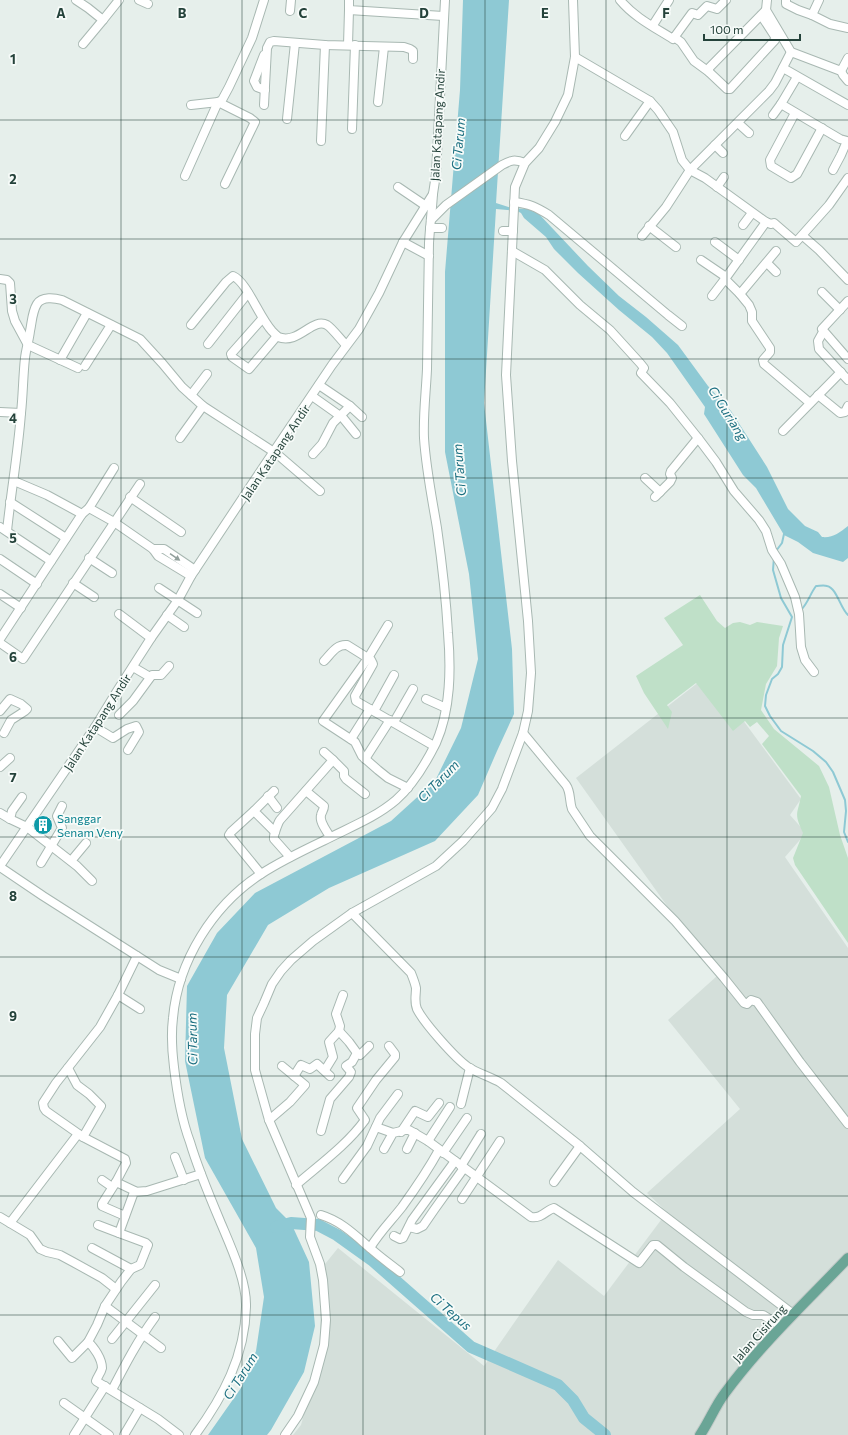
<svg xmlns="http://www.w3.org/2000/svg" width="848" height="1435" font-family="Commissioner,sans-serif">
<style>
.built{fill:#d4dfda}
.green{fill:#bfe0c8}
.water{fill:#8ec9d4}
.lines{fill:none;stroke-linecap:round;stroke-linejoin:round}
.stream{stroke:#8ec9d4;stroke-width:2}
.river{stroke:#8ec9d4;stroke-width:12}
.minor-casing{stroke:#a8b8b2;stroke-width:10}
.major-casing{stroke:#c2cac8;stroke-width:12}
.minor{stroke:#fff;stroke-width:8}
.major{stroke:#6aa596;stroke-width:10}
.oneway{fill:#92a09c}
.grid{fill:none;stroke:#24423a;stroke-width:1;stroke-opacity:0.55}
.labels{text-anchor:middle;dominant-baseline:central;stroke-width:3.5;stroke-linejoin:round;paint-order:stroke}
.street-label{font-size:12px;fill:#24423a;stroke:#f7fbf9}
.culture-label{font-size:12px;fill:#0d838f;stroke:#f7fbf9;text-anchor:start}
.water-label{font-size:13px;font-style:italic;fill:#1c6f80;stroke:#f7fbf9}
.grid-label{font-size:13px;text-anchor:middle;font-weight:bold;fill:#24423a;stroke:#f7fbf9;stroke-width:3.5;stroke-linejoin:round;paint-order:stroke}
</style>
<rect width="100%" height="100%" fill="#e6efeb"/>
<path class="built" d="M709 674 801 799 790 815 806 833 785 857 848 948V1435H293L301 1425 320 1358 321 1269 338 1248 484 1366 558 1260 604 1296 667 1212 647 1193 740 1109 668 1020 717 976 576 778Z"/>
<path class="green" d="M700 595 717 621 725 628 733 623 740 622 750 625 757 622 783 626 779 638 777 666 766 684 761 710 774 729 819 766 829 787 840 835 848 858V943L795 865 793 858 803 833C794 813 797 816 801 796L762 744 769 736 757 722 750 727 745 721 733 731 696 683 667 705 672 712 668 729 644 693 636 676 683 645 664 618Z"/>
<path class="water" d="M463 0H509L496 203 512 208 527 209 538 213 588 266 619 296 646 317 678 345 708 386 731 411 767 467 788 509 805 526 818 532 822 537C833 538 839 533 848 526V558L843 562 813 553 798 542 784 535 756 488 743 475 704 414 705 407 667 353 652 337 619 310 578 273 554 249 546 237 524 218 521 213 517 211 496 209 484 403 512 649 514 714 497 751 478 795 435 841 329 888 268 925 227 995 224 1048 242 1139 276 1208 291 1223 309 1262 315 1326 304 1372 271 1430 267 1435H208L241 1388 256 1351 264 1297 256 1248 205 1158 185 1061 187 986 217 933 255 893 391 821 435 781 461 728 478 659 469 574 445 452V272L460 90Z"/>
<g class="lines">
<g class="stream">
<path d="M776 551 782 543 784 534"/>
<path d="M774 557 773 570 781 598 792 617 783 645 782 667 778 674 772 679 766 695 765 706 770 716 781 731 813 751 826 762 833 772 845 800 846 811 844 832 848 842"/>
<path d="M801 610C808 603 810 594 816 586 819 586 824 585 827 586 837 588 840 608 848 615"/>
</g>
<path class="river" d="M276 1227 291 1223 318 1225 337 1235 372 1260 471 1347 558 1385 573 1400 584 1418 605 1435"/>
<g class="minor-casing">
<g id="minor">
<path d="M76 0 88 8 103 20 119 0"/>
<path d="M139 0 148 4"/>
<path d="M349 0V10L443 16"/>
<path d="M620 0C634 17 654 27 673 39L692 13 698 15 707 6 717 9 726 0"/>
<path d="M767 0 766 10 791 52 841 71 843 75 848 81"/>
<path d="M786 0V4L798 10 812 15 819 0"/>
<path d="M290 11 291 0"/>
<path d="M761 15 776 38 775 40 730 89H727L709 72V68L766 10"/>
<path d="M812 15 830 24 848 28"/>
<path d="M653 25 669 0"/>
<path d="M674 37 681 42 694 61 709 72"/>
<path d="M83 44 103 20"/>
<path d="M348 45 349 10"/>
<path d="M264 55 254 81 257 87 265 90"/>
<path d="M575 57 650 101 658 110 673 132 682 160 690 170 705 178 766 222 771 224 774 223 796 242 829 205 848 178"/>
<path d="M783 68 848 105"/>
<path d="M841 71 848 58"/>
<path d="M797 77 781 104 840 139 847 141 841 155 833 170"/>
<path d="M378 102 384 47"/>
<path d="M191 105 218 102 250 118 255 122 225 184"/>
<path d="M264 105 267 48 270 42 274 41 325 45 404 47 410 49 413 51V59"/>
<path d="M795 113 770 160 771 166 791 178 797 174 822 128"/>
<path d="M773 115 781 104"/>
<path d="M287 119 295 43"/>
<path d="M738 123 749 133"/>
<path d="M352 129 355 45"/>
<path d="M625 136 650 101"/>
<path d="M321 141 325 45"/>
<path d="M715 145 723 153"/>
<path d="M185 176 218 102 222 100 229 87 252 38 264 0"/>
<path d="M398 187 426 206"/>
<path d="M717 187 724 177"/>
<path d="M514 202C530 204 536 207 549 215L668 315 682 326"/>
<path d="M431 220 446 205 502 165C511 160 515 159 525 163"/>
<path d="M766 222 725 279 740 294 749 305 752 312V321L770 348V352L763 360 764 364 810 403"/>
<path d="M743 225 752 213"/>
<path d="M649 226 676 247"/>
<path d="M430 228H442"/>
<path d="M503 231H513"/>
<path d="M642 236 666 207 690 170 769 91 775 83 791 52"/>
<path d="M803 236 819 250 848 280"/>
<path d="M403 242 429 256"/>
<path d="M715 242 739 260"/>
<path d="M512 251 545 270 580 305 610 330 640 363 644 368 641 373 670 403 698 438 716 462 734 491 759 520 766 531 772 550 781 564 795 597 799 614 801 647 805 660 814 672"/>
<path d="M701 260 726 277"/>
<path d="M767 263 776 272"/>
<path d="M0 279 7 280 10 283 12 311 15 321 28 345 78 368"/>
<path d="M822 292 840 310"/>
<path d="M740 294 776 251"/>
<path d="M712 296 725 279"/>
<path d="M848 301 822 329 848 359"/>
<path d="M262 319 231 354 232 357 249 369 277 336"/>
<path d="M191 325 226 282 233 276C247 282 259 317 272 331 274 333 276 335 278 337 299 345 312 317 327 325 332 328 341 340 346 345"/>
<path d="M823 332 818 341 819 349 848 380"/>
<path d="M208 344 248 293"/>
<path d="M60 360 87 313"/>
<path d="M85 366 111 325"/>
<path d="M191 395 207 374"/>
<path d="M818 395 840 413 845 412 848 406"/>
<path d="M312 396 343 418 356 434"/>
<path d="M350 406 362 417"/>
<path d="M0 412 21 413"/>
<path d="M783 431 841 372"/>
<path d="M180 438 203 406"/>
<path d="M313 454 322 444 333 423 350 406 319 385"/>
<path d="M645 478 660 492"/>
<path d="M14 481 47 495 82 514"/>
<path d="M130 497 181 532"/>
<path d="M655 497 670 482 672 478 670 474 671 471 698 438"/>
<path d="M10 502 66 538"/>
<path d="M89 508 114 522 153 549 158 556 191 576"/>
<path d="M0 527 51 561"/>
<path d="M7 531C11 492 18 453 21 413 23 395 23 376 25 358 26 349 29 340 30 331 32 322 32 312 37 304 42 296 55 298 62 300L140 339 162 363 182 387 203 406 277 454 320 491"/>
<path d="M153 549H164L195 570"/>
<path d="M89 558 112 573"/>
<path d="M0 559 37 584"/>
<path d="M73 583 94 597"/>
<path d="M159 588 197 613"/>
<path d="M0 594 21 608"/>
<path d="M119 614 151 638"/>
<path d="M167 615 184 627"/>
<path d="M388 625 368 658 323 721 355 742 362 756 378 770 388 778 408 788"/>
<path d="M0 639 82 514 89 508 114 468"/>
<path d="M0 643 23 659 140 484"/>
<path d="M324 661C331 654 336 644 347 645L371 660 373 664 355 696 356 701 434 746"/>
<path d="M133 667 150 677"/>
<path d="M426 699 446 708"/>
<path d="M0 711 10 699 21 704 27 709 25 711 11 720 4 733"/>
<path d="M374 711 394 675"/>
<path d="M119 715 133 701 152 675H161L169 666"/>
<path d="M394 722 413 689"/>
<path d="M95 727 113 738 127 729 136 726 139 732 128 750"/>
<path d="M523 733 566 785C571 792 569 800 572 809L590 836 675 921 724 978 744 1003 747 1004 751 1000 757 1002 800 1062 848 1124"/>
<path d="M351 739 370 709"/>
<path d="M365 759 390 720"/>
<path d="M333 760 344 771V776L346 779 365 794"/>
<path d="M0 767 10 758"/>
<path d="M274 791 254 811 275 832"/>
<path d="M306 791 324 806C324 810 322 811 321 815 319 822 327 831 330 837"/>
<path d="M268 796 277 808"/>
<path d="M254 811 231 832 229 835 261 874"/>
<path d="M0 813 10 819 27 827 77 866 92 881"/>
<path d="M10 819 12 811 22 797"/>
<path d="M290 857 274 839C273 836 278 823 280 820L333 760 324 752"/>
<path d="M71 861 86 843"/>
<path d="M41 863 62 828 57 816 62 806"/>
<path d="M0 866 95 727 117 691 151 638 178 600 191 576 252 484 332 365 359 329 379 293 403 242 433 194 436 174 445 0"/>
<path d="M0 867 43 896 159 970 181 979"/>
<path d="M352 913 411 973C413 978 415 983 416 988 416 995 414 1002 417 1009 424 1023 455 1058 468 1067 477 1073 491 1077 501 1083L580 1146 633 1192 793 1314"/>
<path d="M118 995 140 1009"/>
<path d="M339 1031 340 1026 336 1014 343 995"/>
<path d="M68 1068 77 1085 89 1094 101 1106 83 1137"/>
<path d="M325 1070 333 1057 329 1042 339 1031 349 1042 357 1053 360 1055 369 1046"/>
<path d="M294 1076 301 1065 310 1069 317 1064 330 1076"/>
<path d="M461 1104 470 1068"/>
<path d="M269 1120 290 1102 305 1085 282 1066"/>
<path d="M376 1127 393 1133"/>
<path d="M321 1131 330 1099 349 1077 351 1072 346 1066 352 1062 357 1053"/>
<path d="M401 1132 415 1111 428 1117 439 1103"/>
<path d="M428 1141 450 1107"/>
<path d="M384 1149 393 1133 405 1130H409L428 1141 531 1217C542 1219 546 1210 554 1208L639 1263 653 1245H657L684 1267 746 1312 753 1315H763L781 1326"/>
<path d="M407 1149 415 1133"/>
<path d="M443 1153 467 1118"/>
<path d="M175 1157 184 1180"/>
<path d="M461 1166 481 1134"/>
<path d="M343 1179 367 1146 380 1118 398 1094"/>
<path d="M102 1180 112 1187"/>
<path d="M116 1182 126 1163 125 1159 83 1137 46 1111 44 1108 43 1103 56 1083 100 1027 118 995 137 956"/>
<path d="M554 1182 580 1146"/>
<path d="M296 1185C319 1165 347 1145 365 1120L357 1108 376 1080 395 1057V1054L389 1046"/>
<path d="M462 1199 500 1141"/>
<path d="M321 1215C341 1221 355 1235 370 1248 380 1257 390 1264 400 1272"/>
<path d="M125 1216 102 1206V1204L116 1182 135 1191"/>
<path d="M0 1217 30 1235 40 1249 47 1252 60 1255 73 1262 102 1278 116 1289"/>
<path d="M10 1223 78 1134"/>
<path d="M98 1225 119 1233"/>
<path d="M409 1227 417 1229 423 1226 434 1210 464 1168"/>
<path d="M394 1236 400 1239 403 1238 412 1220 455 1161"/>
<path d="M92 1248 131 1269"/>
<path d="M370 1248C379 1233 391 1221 402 1207 415 1189 428 1170 439 1150"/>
<path d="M105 1306 161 1348"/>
<path d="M112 1339 155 1285"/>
<path d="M58 1341 72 1358 88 1342 97 1325 105 1306 121 1282 131 1269 140 1265 148 1245 146 1243 119 1233 134 1192 147 1191 201 1174"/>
<path d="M88 1342C94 1347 102 1359 102 1368 101 1373 97 1377 96 1381L158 1419 179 1435"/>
<path d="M112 1390C125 1365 138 1340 155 1317"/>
<path d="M64 1403 109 1435"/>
<path d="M74 1435 105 1386"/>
<path d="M124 1435 140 1408"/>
<path d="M195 1435C223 1397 245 1356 246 1307 247 1281 230 1245 220 1221 209 1195 198 1169 190 1142 181 1118 177 1093 174 1067 172 1051 171 1034 173 1018 178 961 213 905 261 874 281 861 302 851 323 841 348 828 375 818 396 800 413 785 426 763 436 743 451 709 451 669 448 633 446 598 442 563 437 528 432 498 426 469 424 438 423 415 426 392 427 369 428 327 428 285 429 243 430 226 432 210 433 194"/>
<path d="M285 1435 298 1416 314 1382 324 1345 326 1320 323 1280 320 1264 310 1237 311 1218 269 1120 255 1070V1034L257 1018 264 1003 272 984 281 971 291 960 313 941 352 913 436 866 463 841 492 808 502 789 523 733 528 711 531 673 528 621 512 461 506 375 515 187 525 163 539 148 555 122 568 95 575 57 573 0"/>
</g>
</g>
<g class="major-casing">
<path id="major" d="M700 1435C709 1422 715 1406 725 1393 761 1344 806 1302 848 1258"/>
</g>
<use href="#minor" class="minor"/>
<use href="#major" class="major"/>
</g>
<defs><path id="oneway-solid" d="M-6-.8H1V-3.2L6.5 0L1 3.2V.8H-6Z"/></defs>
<use class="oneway" href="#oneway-solid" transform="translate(175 557) rotate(34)"/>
<path class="grid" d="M121 0V1435M242 0V1435M363 0V1435M485 0V1435M606 0V1435M727 0V1435M0 120H848M0 239H848M0 359H848M0 478H848M0 598H848M0 718H848M0 837H848M0 957H848M0 1076H848M0 1196H848M0 1315H848"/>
<defs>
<g id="building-disc" transform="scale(1)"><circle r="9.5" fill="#0f9aa8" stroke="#f7fbf9"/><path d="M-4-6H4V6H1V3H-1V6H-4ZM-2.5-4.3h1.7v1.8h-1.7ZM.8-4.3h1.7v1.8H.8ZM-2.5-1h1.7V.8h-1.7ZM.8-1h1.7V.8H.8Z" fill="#fff"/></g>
</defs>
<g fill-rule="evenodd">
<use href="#building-disc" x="43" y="825"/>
</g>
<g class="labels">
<g class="street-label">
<text transform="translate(437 125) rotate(-87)">Jalan Katapang Andir</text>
<text transform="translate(275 452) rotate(-56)">Jalan Katapang Andir</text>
<text transform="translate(97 722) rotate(-57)">Jalan Katapang Andir</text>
<text transform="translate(759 1333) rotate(-48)">Jalan Cisirung</text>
</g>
<g class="culture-label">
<text x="57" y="818">Sanggar<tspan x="57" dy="14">Senam Veny</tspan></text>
</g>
<g class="water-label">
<text transform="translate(458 144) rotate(-85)">Ci Tarum</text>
<text transform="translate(728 413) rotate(58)">Ci Guriang</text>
<text transform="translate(459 470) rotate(-95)">Ci Tarum</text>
<text transform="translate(438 781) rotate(-46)">Ci Tarum</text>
<text transform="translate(192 1039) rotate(-91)">Ci Tarum</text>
<text transform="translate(451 1311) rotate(41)">Ci Tepus</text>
<text transform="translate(240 1376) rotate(-58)">Ci Tarum</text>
</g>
</g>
<g class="grid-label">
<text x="61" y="18">A</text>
<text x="182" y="18">B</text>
<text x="303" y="18">C</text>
<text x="424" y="18">D</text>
<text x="545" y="18">E</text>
<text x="666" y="18">F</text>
<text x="13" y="64">1</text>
<text x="13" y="184">2</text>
<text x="13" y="304">3</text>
<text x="13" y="423">4</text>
<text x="13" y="543">5</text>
<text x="13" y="662">6</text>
<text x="13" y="782">7</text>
<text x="13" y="901">8</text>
<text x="13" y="1021">9</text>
</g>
<path d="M704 34v6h96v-6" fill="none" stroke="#24423a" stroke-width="2"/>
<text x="710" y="34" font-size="12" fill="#24423a" stroke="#f7fbf9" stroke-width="3" paint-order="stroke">100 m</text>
</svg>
